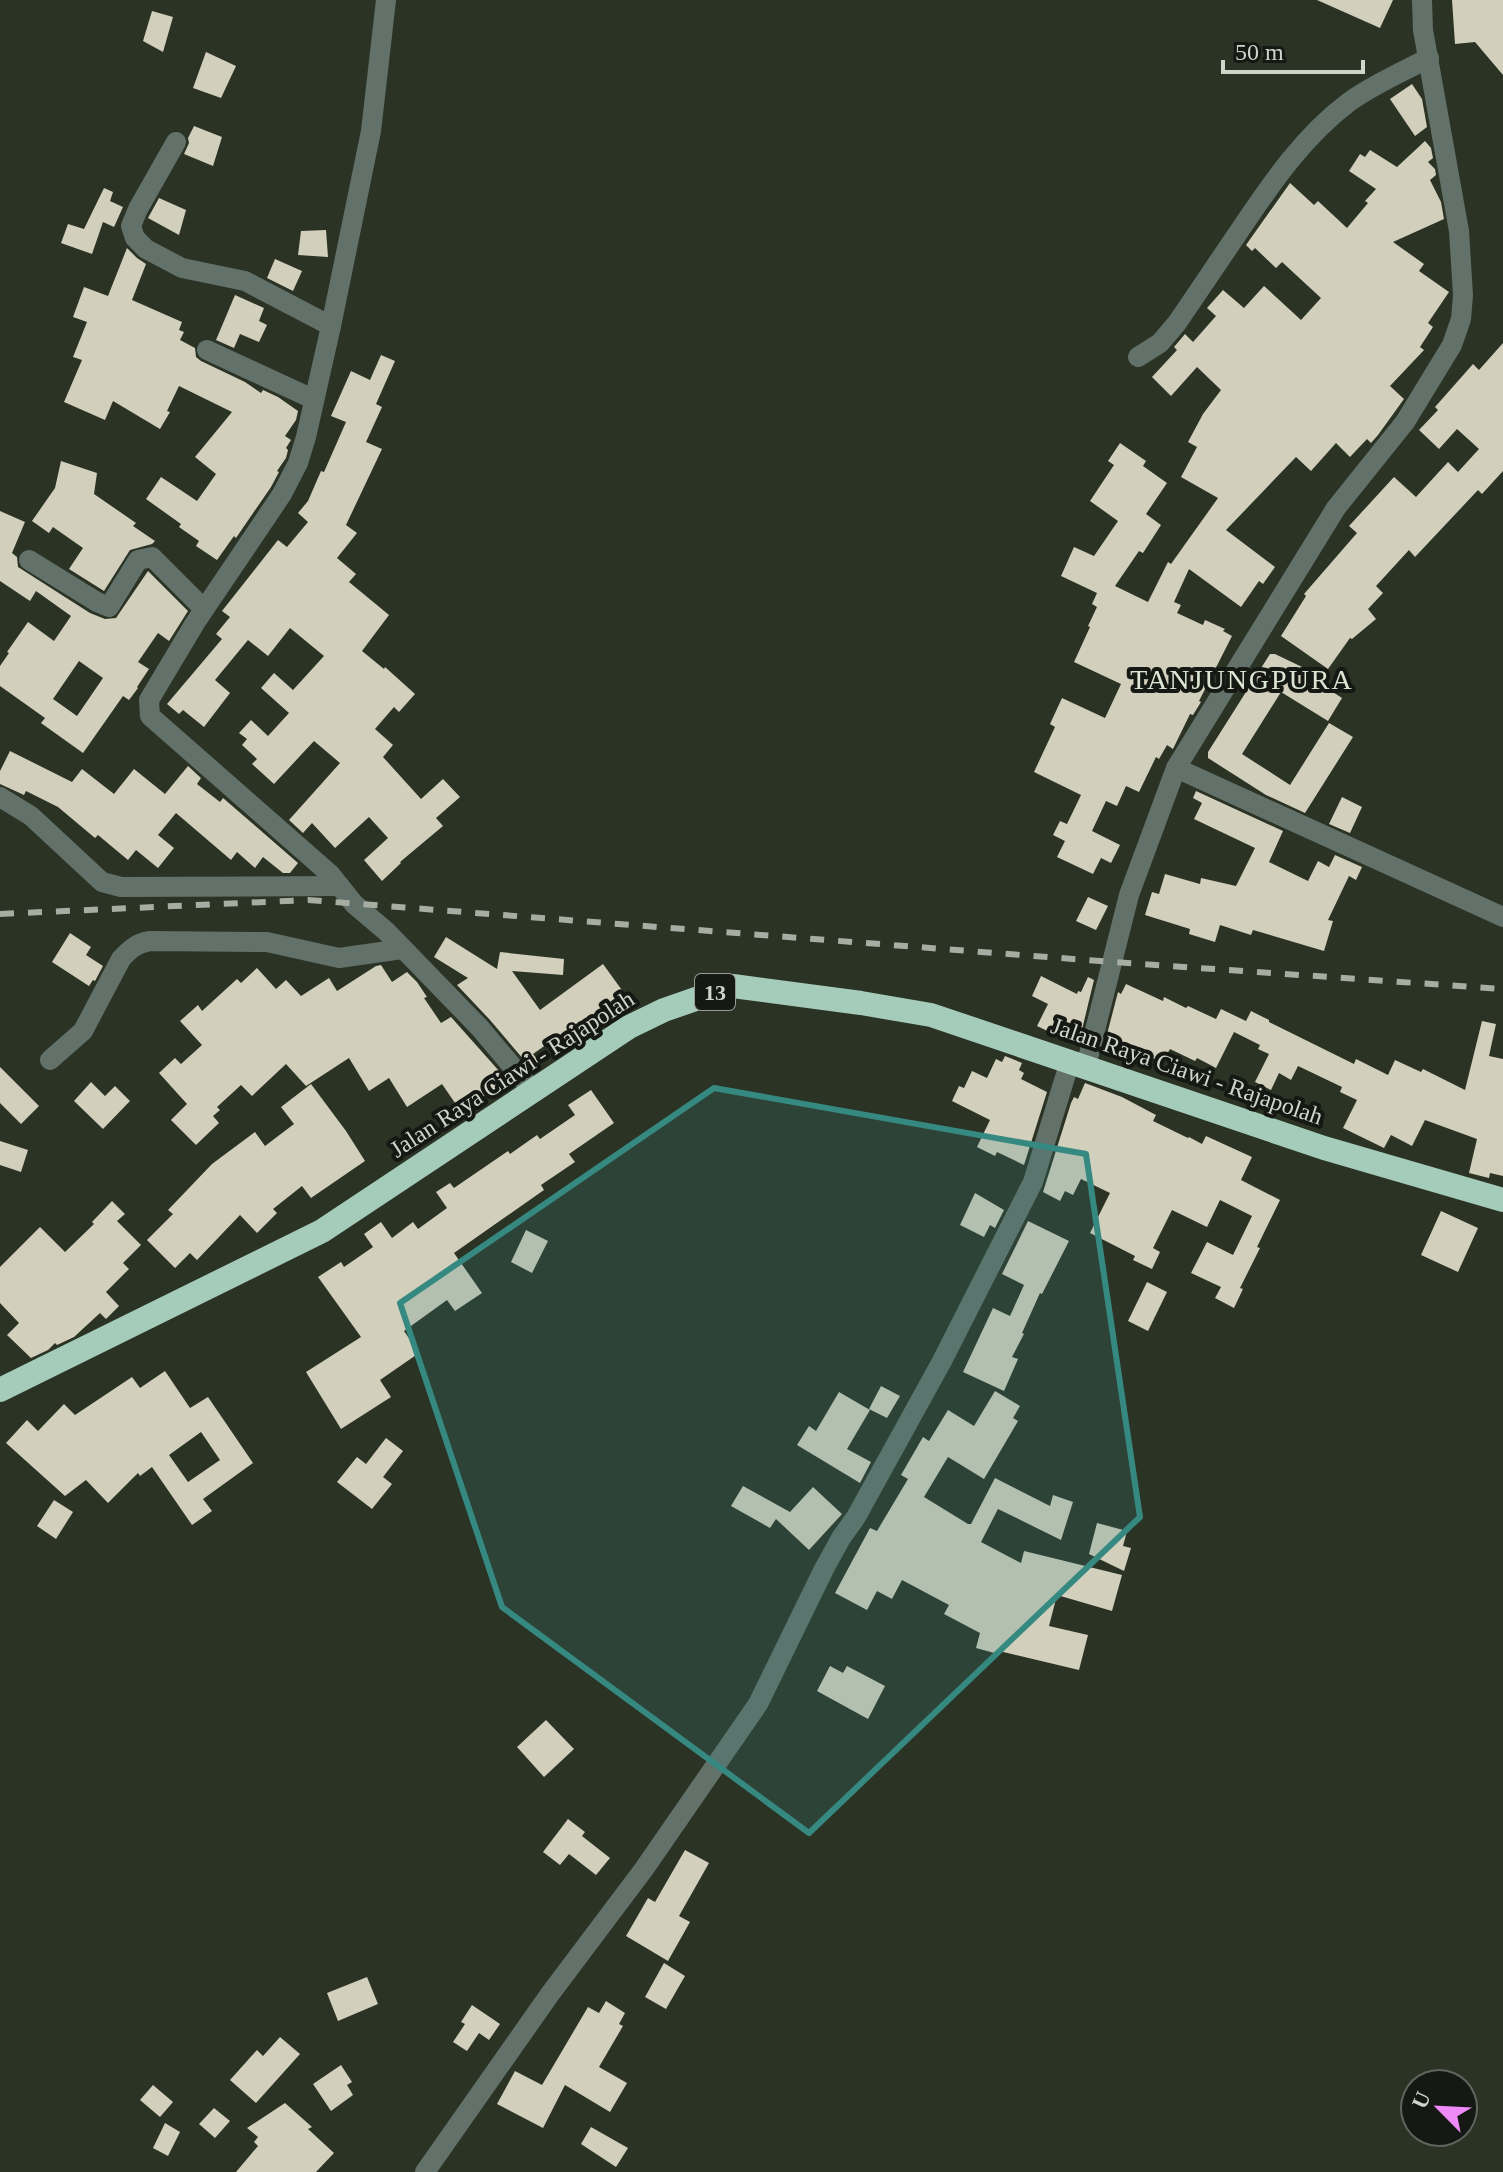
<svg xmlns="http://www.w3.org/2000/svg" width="1503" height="2172" font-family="'Times New Roman',serif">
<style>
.building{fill:#d2cfbc;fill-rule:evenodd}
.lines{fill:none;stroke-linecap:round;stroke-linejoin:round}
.minor{stroke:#62716a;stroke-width:20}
.highway{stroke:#a5ccba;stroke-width:24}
.rail{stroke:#a7ada3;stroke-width:6;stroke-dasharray:14 14;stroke-linecap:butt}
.marked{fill:#368981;fill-opacity:0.2;stroke:#368981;stroke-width:6;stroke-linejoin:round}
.labels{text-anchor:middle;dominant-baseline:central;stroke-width:8;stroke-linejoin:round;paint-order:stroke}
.shield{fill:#161913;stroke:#989d94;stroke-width:2}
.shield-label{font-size:22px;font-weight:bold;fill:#d0d5cc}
.street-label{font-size:24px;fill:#d0d5cc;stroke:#161913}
.quarter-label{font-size:28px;letter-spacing:2px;fill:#dce6d4;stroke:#161913}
</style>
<rect width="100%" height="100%" fill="#2b3325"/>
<g class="building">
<path d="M1317 0H1393L1380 28Z"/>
<path d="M1452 0H1503V75L1475 42 1455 44Z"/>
<path d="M152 11 173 17 163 52 143 41Z"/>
<path d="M206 52 236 66 221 98 193 88Z"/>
<path d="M1412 84 1422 99 1427 127 1415 136 1390 99Z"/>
<path d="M194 126 222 137 213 166 184 154 189 143 188 138Z"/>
<path d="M1425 141 1431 148 1433 158 1428 162 1435 169 1436 175 1430 180 1441 202 1444 219 1393 242 1424 264 1419 271 1449 292 1428 323 1433 327 1420 347 1424 350 1390 386 1404 399 1378 435 1371 443 1367 439 1350 457 1336 443 1311 471 1296 457 1226 530 1275 567 1263 584 1259 581 1241 607 1189 569 1174 602 1181 605 1177 613 1203 625 1205 620 1225 629 1223 631 1232 636 1199 701 1201 702 1193 715 1190 714 1173 749 1167 745 1159 759 1156 757 1139 792 1126 786 1117 806 1106 801 1092 831 1120 845 1111 863 1101 858 1093 874 1057 857 1065 841 1053 835 1060 821 1067 824 1081 795 1034 772 1055 727 1050 724 1062 698 1105 718 1121 684 1074 662 1090 627 1088 626 1097 607 1092 604 1097 593 1061 576 1074 547 1094 556 1118 521 1090 501 1114 465 1108 461 1120 443 1146 461 1143 466 1167 483 1146 514 1161 525 1143 553 1139 551 1115 586 1148 602 1168 562 1171 564 1218 498 1181 477 1197 447 1188 442 1203 414 1221 390 1197 367 1171 396 1152 377 1177 350 1174 347 1185 334 1193 342 1216 316 1207 308 1223 290 1244 308 1264 286 1301 320 1321 298 1282 262 1276 268 1255 248 1252 251 1246 245 1290 183 1314 205 1318 201 1347 228 1368 203 1365 201 1376 189 1349 171 1360 154 1365 157 1370 150 1397 167Z"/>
<path d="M104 188 113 192 110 201 123 207 114 227 103 222 92 254 61 243 68 224 84 229Z"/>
<path d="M159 198 186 210 179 235 148 218Z"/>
<path d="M326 230 328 257 298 255 301 231Z"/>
<path d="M127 248 137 258 146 264 132 300 182 322 179 330 184 332 180 340 195 348 196 357 201 361 245 382 261 393 263 390 278 397 298 411 296 420 285 436 291 440 286 448 288 450 286 458 277 471 279 472 271 487 236 538 234 536 217 560 196 546 199 541 179 527 181 524 146 499 161 477 197 501 216 474 195 457 232 412 179 386 167 411 170 412 160 429 113 401 105 420 64 402 82 360 73 357 87 322 73 317 84 287 108 296Z"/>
<path d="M275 259 302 271 293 291 267 278Z"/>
<path d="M235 295 264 308 259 321 267 325 259 342 240 334 234 348 216 340Z"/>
<path d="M1503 343V471L1482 494 1478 490 1415 557 1409 550 1376 586 1383 593 1368 609 1376 619 1352 639 1350 638 1328 669 1281 636 1306 596 1304 594 1357 533 1349 526 1394 477 1416 497 1448 462 1458 472 1479 449 1457 429 1439 449 1419 430 1438 410 1435 407 1473 364 1479 370Z"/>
<path d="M381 355 395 361 376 404 382 407 366 442 382 449 346 525 357 533 337 558 356 574 349 582 389 615 362 651 384 669 385 667 415 694 399 712 394 707 375 729 393 745 383 757 421 799 443 779 460 797 436 818 443 826 400 862 401 863 382 881 364 860 388 838 369 817 335 848 312 823 303 833 289 820 340 763 314 741 274 784 252 764 257 759 242 745 247 739 239 733 251 720 268 736 289 713 261 688 274 673 293 690 324 656 290 628 268 656 248 640 215 680 230 693 204 727 183 710 179 714 167 704 222 639 216 634 230 617 222 611 278 540 287 547 308 522 298 513 308 501 321 471 324 472 346 422 331 416 351 371 370 380Z"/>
<path d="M61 461 97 473 94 494 136 523 133 526 155 541 152 544 130 550 104 591 69 569 83 548 53 527 49 533 32 521 55 488Z"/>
<path d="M0 511 25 522 12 553 17 557 18 567 90 613 105 619 116 618 148 571 188 611 169 641 158 633 138 662 149 669 137 687 138 688 129 700 123 696 83 753 41 723 45 718 0 686V666L9 653 7 652 28 622 54 641 71 616 36 591 30 601 0 581ZM79 661 103 678 77 716 53 699Z"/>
<path d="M1270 654H1275L1323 677 1319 683 1342 698 1328 721 1281 692 1242 754 1290 785 1329 723 1353 737 1305 813 1266 795 1208 758V752Z"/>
<path d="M10 751 72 782 82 769 114 794 134 769 165 794 188 766 201 778 197 784 220 802 223 798 298 863 290 873H283L263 857 255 868 237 852 231 860 176 813 158 835 174 848 158 868 136 850 128 860 98 835 95 838 58 807 26 791 24 795 0 784V771Z"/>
<path d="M1196 791 1283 831 1269 862 1308 881 1318 861 1329 867 1335 855 1362 867 1356 880 1349 876 1328 920 1333 921 1324 951 1253 930 1251 935 1220 925 1215 942 1189 934 1190 929 1145 915 1152 892 1159 894 1165 874 1200 884 1201 878 1236 886 1255 848 1194 819 1202 803 1193 798Z"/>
<path d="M1342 797 1362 807 1350 833 1329 824Z"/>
<path d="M1088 897 1108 906 1096 930 1076 921Z"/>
<path d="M70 933 91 947 86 955 103 966 95 981 93 980 89 986 52 962Z"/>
<path d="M446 937 497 969 500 952 564 959 563 975 512 971 540 1010 603 964 624 993 614 1001 622 1012 602 1026 599 1023 565 1048 557 1037 533 1054 539 1062 530 1067 490 1020 457 985 468 978 434 957Z"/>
<path d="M381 965 392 982 407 972 417 982 427 997 424 998 441 1023 451 1017 508 1081 481 1098 475 1090 455 1103 442 1084 407 1107 389 1078 369 1091 349 1058 306 1086 286 1064 252 1096 241 1085 217 1107 220 1110 213 1116 219 1123 196 1145 171 1120 187 1104 159 1073 175 1058 181 1064 202 1045 180 1021 198 1005 202 1011 237 979 241 983 257 968 276 989 286 980 301 996 329 978 337 991 376 966Z"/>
<path d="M1041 976 1077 994 1078 991 1081 992 1088 977 1094 980 1079 1042 1057 1032 1056 1035 1037 1026 1048 1004 1032 996Z"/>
<path d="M1126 984 1163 1001 1164 997 1186 1008 1188 1006 1216 1019 1221 1009 1246 1021 1251 1011 1269 1020V1022L1354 1064 1356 1059 1388 1075 1395 1060 1421 1072 1423 1069 1465 1090 1482 1021 1496 1024 1489 1056 1503 1059V1176L1490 1173 1489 1178 1469 1173 1477 1139 1425 1120 1412 1146 1391 1135 1384 1148 1343 1128 1357 1100 1340 1092 1342 1087 1298 1066 1291 1080 1279 1073 1271 1090 1255 1082 1269 1054 1258 1049 1260 1045 1234 1032 1216 1068 1197 1058 1195 1061 1170 1049 1162 1063 1146 1055 1143 1061 1105 1042 1118 992 1121 994Z"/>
<path d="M1005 1056 1022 1063 1019 1070 1024 1073 1021 1079 1047 1092 1024 1165 997 1152 995 1156 977 1147 990 1120 952 1101 959 1086 964 1088 972 1071 987 1078 996 1059 1002 1062Z"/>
<path d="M0 1067 39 1106 21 1124 0 1103Z"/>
<path d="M91 1082 105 1096 115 1086 130 1101 103 1129 74 1101Z"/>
<path d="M1085 1083 1122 1097 1156 1115 1153 1121 1188 1138 1189 1137 1202 1144 1206 1136 1252 1157 1241 1180 1280 1200 1257 1247 1260 1248 1240 1288 1243 1289 1234 1308 1215 1298 1221 1287 1191 1273 1207 1242 1233 1255 1252 1216 1220 1200 1207 1227 1172 1210 1153 1248 1160 1252 1152 1269 1133 1260 1135 1256 1090 1233 1110 1193 1081 1179 1073 1195 1065 1191 1060 1201 1043 1192 1071 1103 1074 1097 1078 1099Z"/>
<path d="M311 1084 346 1131 365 1161 311 1198 302 1186 273 1209 277 1213 257 1233 240 1215 197 1260 190 1253 175 1268 147 1240 173 1214 168 1210 212 1164 255 1132 265 1146 294 1124 281 1107Z"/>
<path d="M591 1090 614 1123 569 1154 575 1162 541 1185 544 1190 454 1253 482 1293 455 1311 447 1300 404 1331 419 1353 380 1380 391 1397 341 1429 306 1372 361 1337 318 1277 341 1262 344 1267 373 1247 364 1234 381 1222 392 1238 413 1222 418 1229 447 1208 436 1192 450 1183 454 1188 508 1151 510 1154 537 1135 540 1139 575 1115 568 1105Z"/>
<path d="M0 1141 28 1150 21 1172 0 1165Z"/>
<path d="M975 1193 1004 1210 995 1228 990 1225 984 1237 960 1225Z"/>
<path d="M112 1201 125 1214 117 1221 141 1245 123 1263 129 1269 106 1292 119 1306 106 1319 100 1313 74 1337 57 1345 55 1343 48 1350 31 1358 7 1335 19 1323 0 1303V1267L40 1227 65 1252 94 1224 92 1222Z"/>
<path d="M1441 1211 1478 1228 1458 1272 1421 1255Z"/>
<path d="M1028 1221 1069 1241 1042 1294 1040 1293 1022 1333 1024 1334 1012 1357 1018 1359 1004 1391 963 1372 993 1308 1010 1316 1024 1285 1002 1274Z"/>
<path d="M526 1230 548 1241 532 1273 511 1262Z"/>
<path d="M1147 1282 1167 1292 1148 1331 1128 1321Z"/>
<path d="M165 1371 190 1408 208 1397 253 1463 203 1499 212 1511 192 1525 152 1467 140 1476 138 1473 108 1503 86 1480 65 1496 6 1443 27 1420 38 1431 64 1404 75 1415 132 1377 140 1388ZM201 1432 220 1460 188 1482 169 1455Z"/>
<path d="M881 1386 900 1396 887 1418 869 1409Z"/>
<path d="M995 1391 1020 1406 1013 1418 1018 1421 984 1479 948 1457 924 1497 968 1524H971L995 1478 1050 1506 1053 1495 1073 1502 1061 1540 998 1509 981 1542 1021 1563 1024 1551 1122 1575 1112 1611 1057 1595 1049 1626 1088 1635 1079 1670 999 1651 998 1654 976 1648 980 1633 944 1614 949 1605 902 1580 892 1599 877 1591 867 1610 835 1593 870 1528 877 1531 908 1479 901 1475 923 1437 929 1441 948 1410 974 1426Z"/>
<path d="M839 1392 870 1410 847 1449 871 1462 860 1483 797 1445 809 1426 816 1431Z"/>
<path d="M386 1438 403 1451 383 1477 392 1484 372 1509 337 1482 357 1457 366 1464Z"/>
<path d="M743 1486 790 1512 813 1487 842 1514 809 1550 776 1519 770 1528 731 1506Z"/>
<path d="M54 1500 73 1512 56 1539 37 1526Z"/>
<path d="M1097 1523 1127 1531 1123 1546 1131 1548 1124 1571 1089 1554Z"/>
<path d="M830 1666 843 1673 847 1666 885 1686 868 1719 817 1691Z"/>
<path d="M546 1720 574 1749 544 1777 517 1747Z"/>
<path d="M568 1819 585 1832 582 1836 610 1858 596 1875 569 1854 560 1865 543 1852Z"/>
<path d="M685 1850 709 1863 679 1916 690 1922 668 1961 626 1936 648 1898 655 1902Z"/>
<path d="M664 1963 685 1976 666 2009 645 1997Z"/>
<path d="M367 1977 378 2004 338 2021 327 1993Z"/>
<path d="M606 2001 625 2013 619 2024 623 2026 599 2067 627 2083 610 2112 565 2085 543 2128 497 2104 515 2071 542 2085 588 2007 599 2013Z"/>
<path d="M472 2005 500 2024 489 2040 479 2033 467 2051 453 2042 465 2024 461 2022Z"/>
<path d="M280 2037 300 2054 256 2103 230 2080 257 2050 263 2056Z"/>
<path d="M341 2065 352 2082 347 2085 353 2095 331 2111 313 2084Z"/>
<path d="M153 2085 173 2102 160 2117 140 2100Z"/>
<path d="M285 2103 312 2127 308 2129 334 2153 316 2172H236L258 2146 254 2142 258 2137 247 2128Z"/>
<path d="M214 2108 230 2121 215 2138 199 2124Z"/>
<path d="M165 2123 180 2132 168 2156 153 2148Z"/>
<path d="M591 2127 628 2148 616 2167 581 2144Z"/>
</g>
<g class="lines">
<g class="minor">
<path d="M386 0 371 131 331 326 306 437 298 463 282 494 195 623 149 700 150 716 330 874 354 904 387 932 480 1028 533 1091"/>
<path d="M176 142 138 209 131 226 135 238 146 249 182 268 245 281 331 326"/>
<path d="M207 350 313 399"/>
<path d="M1138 357 1160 343 1177 323C1199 291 1220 259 1242 227 1273 181 1304 136 1349 102 1374 84 1402 72 1429 58"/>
<path d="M29 560 97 602 109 607 138 560 152 557 204 609"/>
<path d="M1176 768 1503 917"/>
<path d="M0 797 31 816 102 882 121 887 340 886"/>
<path d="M50 1060 83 1031 121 959C130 949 137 943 150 941L267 942 339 958 402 949"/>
<path d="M1086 1066 1129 895 1176 768 1336 508 1405 422 1452 345 1461 319 1463 295 1459 231 1423 30 1422 0"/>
<path d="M425 2172 550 1994 644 1869 758 1704 824 1569 841 1538 856 1517 942 1361 1033 1182 1070 1061"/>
</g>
<path class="highway" d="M0 1390 322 1231 629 1027 664 1010 733 986 861 1003 931 1015 1324 1148 1503 1200"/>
<path class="rail" d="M0 914 308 900 1112 962 1503 989"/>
</g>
<path class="marked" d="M714 1088 1086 1154 1140 1517 809 1833 502 1607 400 1303Z"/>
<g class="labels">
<rect class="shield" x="695" y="974" width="40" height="36" rx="6"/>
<g class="shield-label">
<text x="715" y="992">13</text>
</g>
<g class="street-label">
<text transform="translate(1187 1071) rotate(19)">Jalan Raya Ciawi - Rajapolah</text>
<text transform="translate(512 1074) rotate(-33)">Jalan Raya Ciawi - Rajapolah</text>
</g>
<g class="quarter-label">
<text x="1242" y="679">TANJUNGPURA</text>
</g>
</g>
<g transform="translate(1439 2108) rotate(294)"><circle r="38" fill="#161913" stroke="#60645d" stroke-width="2"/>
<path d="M0-6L14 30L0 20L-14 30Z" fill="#ee8bf8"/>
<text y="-12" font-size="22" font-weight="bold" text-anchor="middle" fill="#d0d5cc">U</text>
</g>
<path d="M1223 60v12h140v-12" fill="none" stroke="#d0d5cc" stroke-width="4"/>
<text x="1235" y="60" font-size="24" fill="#d0d5cc" stroke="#161913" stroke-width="6" paint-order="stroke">50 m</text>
</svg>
